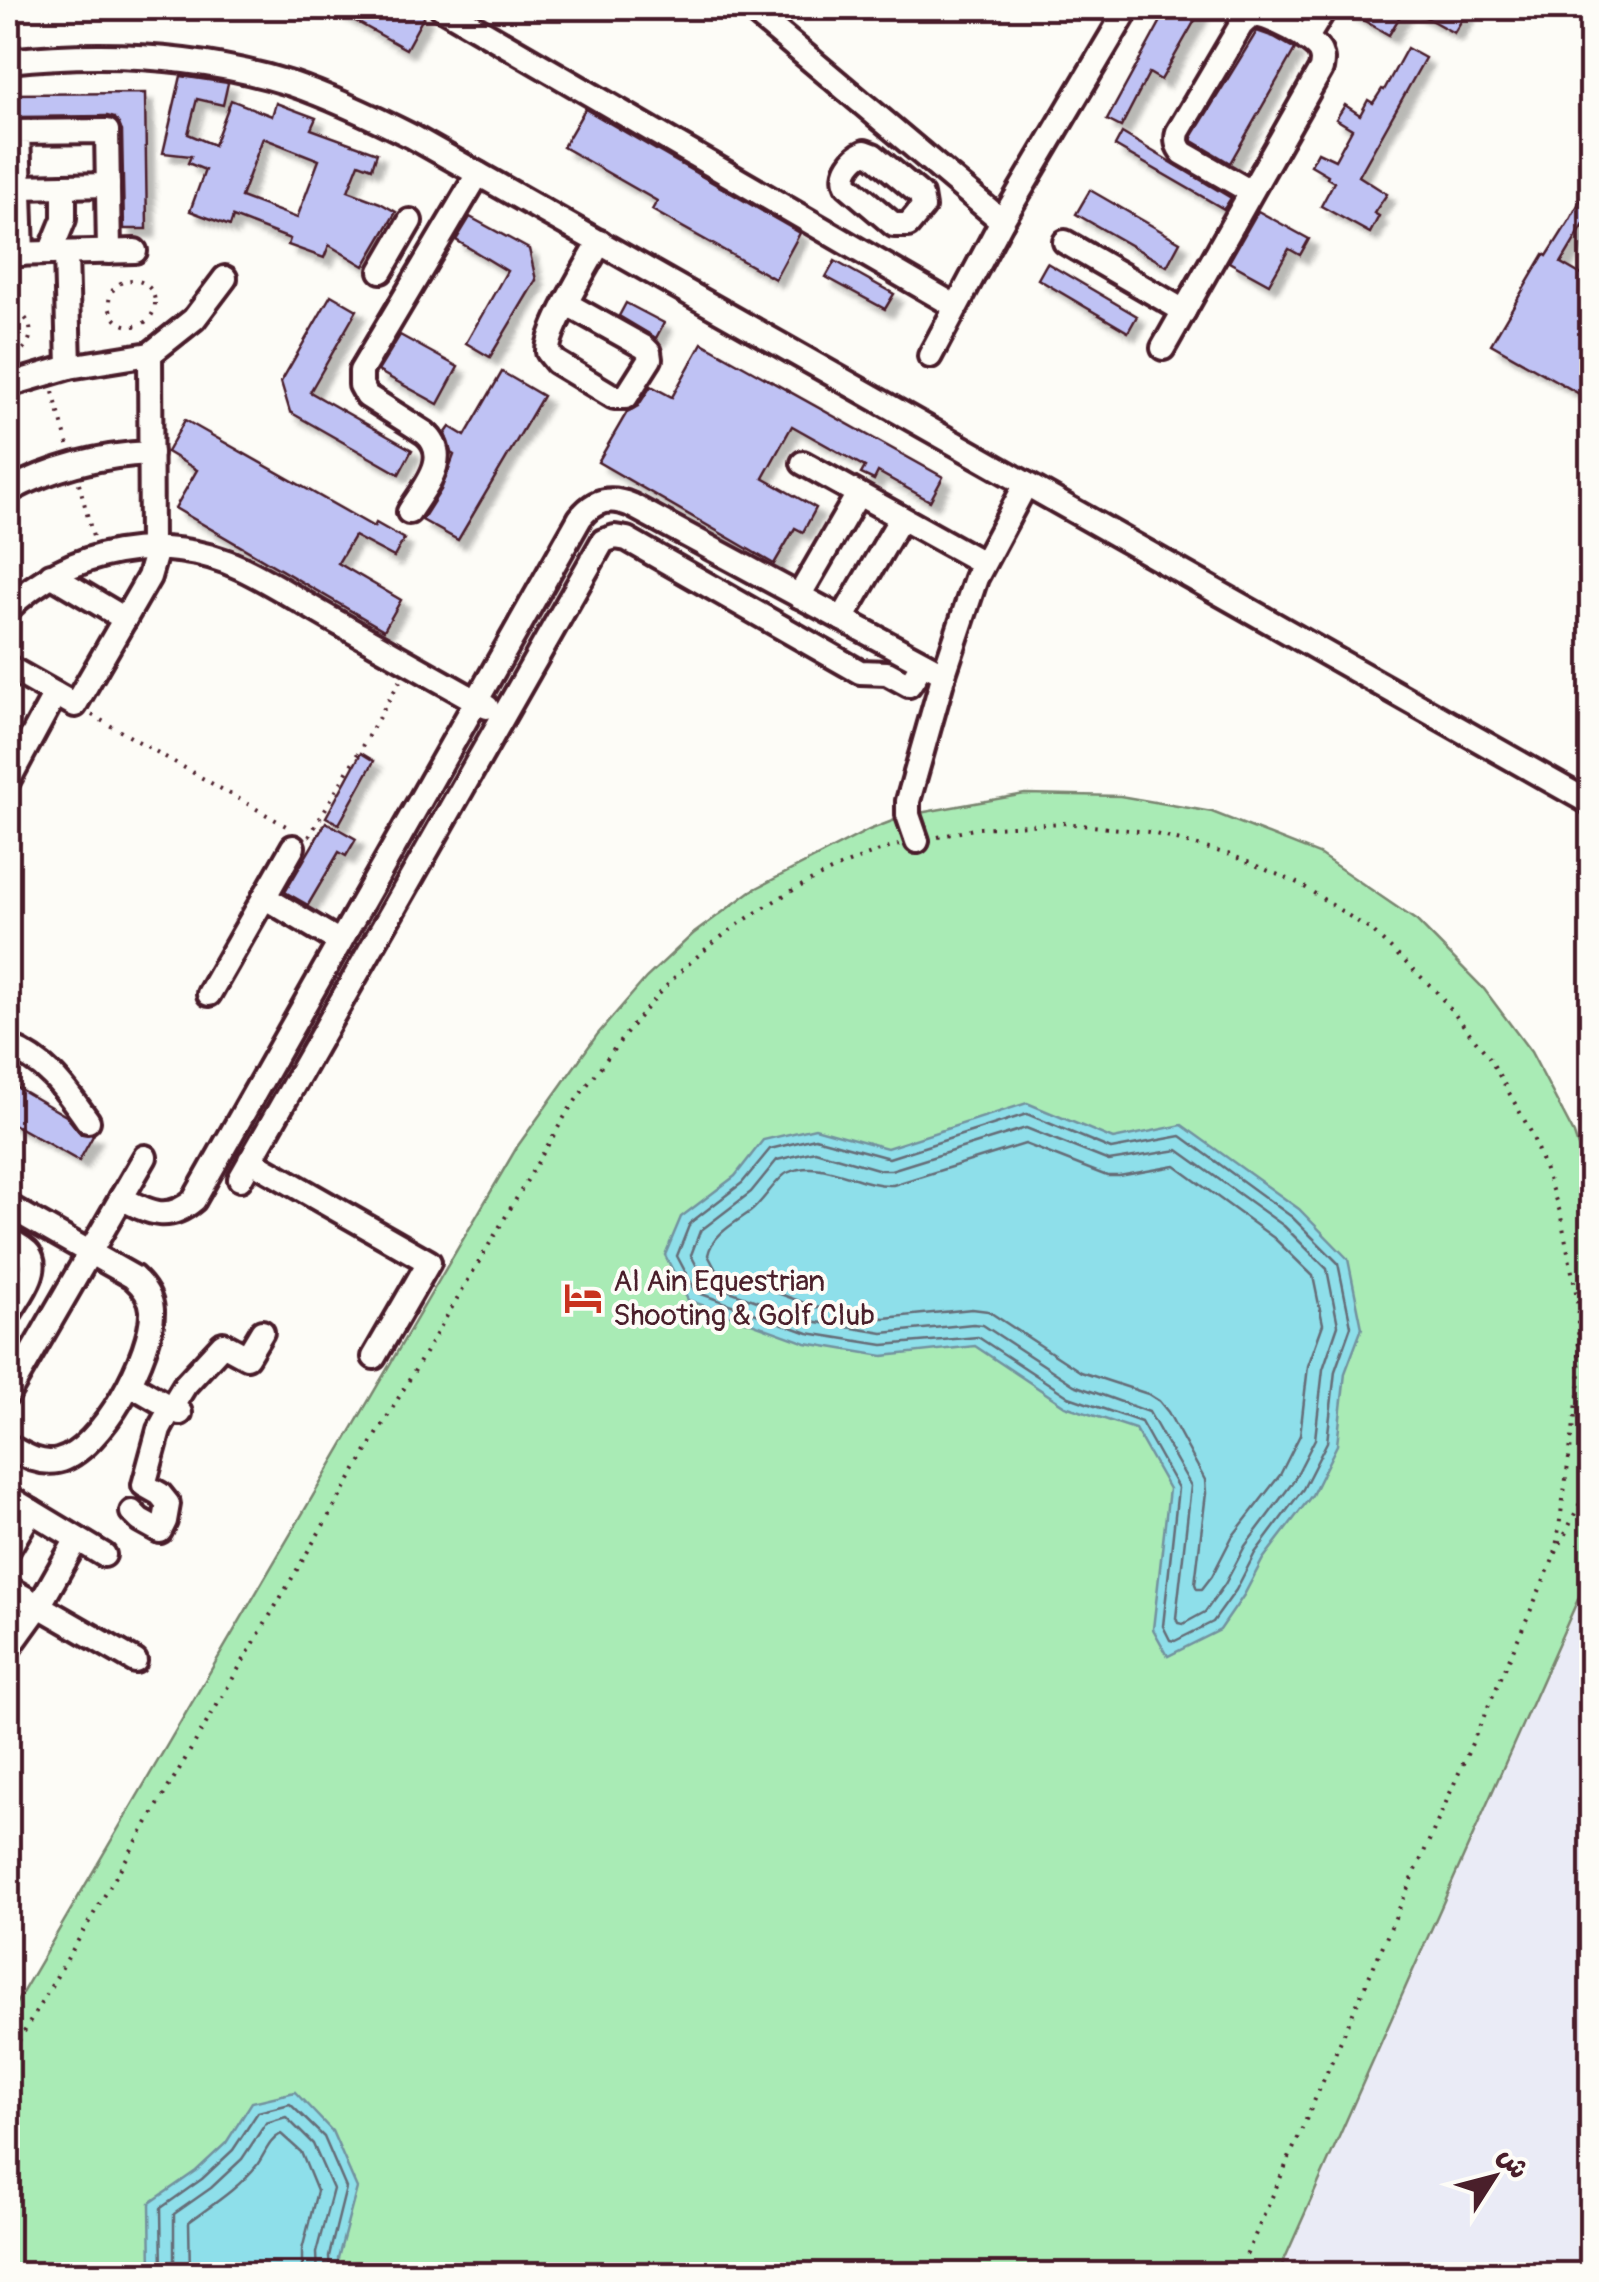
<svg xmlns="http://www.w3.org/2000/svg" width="1599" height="2282" font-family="Pangolin,'Playpen Sans Arabic',sans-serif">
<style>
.built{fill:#eaebf6}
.green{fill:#a9ebb5;stroke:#7a8570;stroke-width:2.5}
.water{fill:#8edfea;stroke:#73929e;stroke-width:2.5}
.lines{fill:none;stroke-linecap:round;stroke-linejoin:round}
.shore{stroke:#656c77;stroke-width:2.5}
.building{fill:#bfc2f4;stroke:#4a1f2b;stroke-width:2.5;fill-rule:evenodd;filter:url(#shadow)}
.minor-casing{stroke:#4a1f2b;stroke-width:30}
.path{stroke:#4a1f2b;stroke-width:4;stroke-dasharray:2.5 8;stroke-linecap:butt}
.minor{stroke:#fdfcf7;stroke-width:22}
.labels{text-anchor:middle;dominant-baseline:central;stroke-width:8;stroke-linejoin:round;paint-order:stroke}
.poi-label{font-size:30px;fill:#4a1f2b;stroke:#fdfcf7;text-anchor:start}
</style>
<defs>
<filter id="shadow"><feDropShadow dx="8" dy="8" stdDeviation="2.5" flood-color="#0004"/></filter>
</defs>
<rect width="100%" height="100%" fill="#fdfcf7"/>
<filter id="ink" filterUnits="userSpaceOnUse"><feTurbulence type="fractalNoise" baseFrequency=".01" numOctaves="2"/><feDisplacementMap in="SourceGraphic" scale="20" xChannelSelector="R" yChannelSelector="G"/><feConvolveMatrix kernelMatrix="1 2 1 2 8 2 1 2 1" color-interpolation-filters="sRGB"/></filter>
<g filter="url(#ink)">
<path class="built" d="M1591 1570V2274H1278L1471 1842Z"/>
<path class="green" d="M1025 794 1120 796 1212 812 1319 854 1417 921 1484 989 1531 1052 1574 1134 1591 1185V1570L1278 2274H8V2017L517 1147 597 1035 646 978 693 934 751 891 869 830 908 815Z"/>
<g class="water">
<path d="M1027 1103 1113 1139 1182 1125 1299 1209 1348 1259 1362 1328 1345 1373 1337 1445 1312 1495 1263 1559 1244 1595 1220 1630 1168 1656 1153 1629 1169 1489 1135 1429 1065 1406 975 1346 883 1356 806 1343 688 1300 665 1255 681 1217 735 1176 763 1140 815 1128 887 1148Z"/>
<path d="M295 2092 332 2131 357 2188 338 2258 340 2274H151L150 2203 196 2171 226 2143 252 2102Z"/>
</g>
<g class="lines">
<g class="shore">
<path d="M1027 1114 1111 1149 1181 1136 1292 1217 1338 1263 1351 1326 1335 1371 1327 1442 1303 1489 1255 1553 1236 1590 1213 1622 1175 1641 1170 1640 1163 1626 1178 1488 1141 1422 1069 1397 978 1337 883 1345 808 1333 696 1292 677 1256 690 1223 742 1183 770 1149 815 1138 889 1158Z"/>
<path d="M1026 1128 1109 1161 1178 1150 1284 1226 1327 1269 1338 1325 1323 1369 1315 1439 1293 1482 1245 1546 1225 1584 1205 1612 1183 1624 1178 1623 1176 1618 1191 1486 1149 1412 1074 1385 983 1325 973 1324 883 1333 811 1321 705 1282 691 1255 700 1231 751 1192 777 1160 815 1151 881 1170H891Z"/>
<path d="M1025 1144 1107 1176H1119L1175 1166 1274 1238 1313 1276 1323 1324 1308 1366 1300 1435 1280 1475 1232 1537 1212 1576 1202 1589H1197L1195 1584 1206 1493 1205 1480 1168 1412 1159 1401 1148 1394 1081 1372 988 1311 972 1309 884 1318 815 1307 716 1270 708 1255C712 1235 733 1224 750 1212 762 1203 777 1178 787 1173 822 1156 858 1187 893 1185Z"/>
<path d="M162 2274 161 2208 202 2179 233 2150 258 2112 290 2104 324 2137 346 2188 329 2256 330 2274"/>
<path d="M174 2274V2214L211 2188 242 2159 266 2123 286 2117 313 2144 333 2189 316 2253 317 2274"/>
<path d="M190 2274 189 2222C212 2205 239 2188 257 2165 265 2154 269 2140 281 2134L301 2152 317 2191 302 2250V2274"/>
</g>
</g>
<g class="building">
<path d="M332 8H409L424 16 406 49Z"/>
<path d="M1168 8H1202L1161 80 1149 73 1121 127 1107 120Z"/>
<path d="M1342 8H1405L1389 35Z"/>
<path d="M1409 8H1469L1454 33Z"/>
<path d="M1257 31 1274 37 1295 49 1230 163 1193 141 1192 137Z"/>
<path d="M1407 48 1425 58 1359 176 1387 194 1374 213 1379 216 1370 233 1321 206 1334 182 1327 178 1328 175 1311 165 1318 152 1335 160 1352 129 1336 119 1345 105 1360 115 1368 100 1373 103 1382 89 1384 90Z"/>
<path d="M181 76 228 83 223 105 197 99 188 134 214 145 231 100 272 116 276 103 316 118 311 129 377 153 372 168 359 163 348 191 380 203 396 212 364 266 329 245 324 258 288 245 290 239 233 217 230 226 190 211 205 170 188 163 191 156 163 153ZM263 138 319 160 297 218 241 197Z"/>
<path d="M145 93 147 229H124L122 131 115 118 107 116 18 117 8 122V94Z"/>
<path d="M585 109 800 233 775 279 652 210 657 201 563 147Z"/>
<path d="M1122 133 1231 198 1224 209 1115 146Z"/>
<path d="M1592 179V211L1561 263 1592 281V401L1491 344 1544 254 1547 256 1569 221Z"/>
<path d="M1090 190 1180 242 1167 266 1076 214Z"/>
<path d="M1258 211 1309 239 1300 255 1289 249 1269 284 1229 262Z"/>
<path d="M470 217 529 249 536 280 490 357 466 343 507 271 456 240Z"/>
<path d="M835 261 894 294 885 309 826 277Z"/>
<path d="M1047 263 1137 316 1128 332 1038 279Z"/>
<path d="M331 295 357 310 310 392 412 450 399 474 290 412 281 382Z"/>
<path d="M626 303 664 323 656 338 619 316Z"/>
<path d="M400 335 458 367 438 404 378 371Z"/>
<path d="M702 343 943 477 930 501 878 472 874 480 861 474 865 467 792 426 763 478 816 508 803 532 795 528 774 564 598 462 627 412 638 406 651 386 672 397Z"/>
<path d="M502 372 543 396 458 540 422 520 441 490 454 455 451 453 445 434 450 427 465 436Z"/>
<path d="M185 420 374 527 376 523 404 539 394 557 354 536 338 563 401 600 384 630 175 508 197 470 167 452Z"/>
<path d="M361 753 374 761 339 824 326 817Z"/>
<path d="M326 822 356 839 346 856 339 852 308 905 285 892Z"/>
<path d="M8 1082 66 1116 81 1134H94L79 1161 8 1121Z"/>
</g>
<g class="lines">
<g class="minor-casing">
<g id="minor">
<path d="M442 8 955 306"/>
<path d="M749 8 1002 221"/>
<path d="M1306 39 1325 8"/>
<path d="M8 61C103 51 200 55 292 84 333 98 373 117 413 137L1592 804"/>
<path d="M865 152 873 155 921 195 923 207 908 225H894L847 185C841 172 853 157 865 152Z"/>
<path d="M20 187 108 185"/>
<path d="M1065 242 1184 311"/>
<path d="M50 253 64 219V186"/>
<path d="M66 253 69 367"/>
<path d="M8 254 135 251"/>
<path d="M22 254 18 132 107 131 109 252"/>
<path d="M381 271 410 221"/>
<path d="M567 304 644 347 649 352 650 359 626 397H614L556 362 548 352C547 330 587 266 600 242"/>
<path d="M1163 348C1216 255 1268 162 1321 69 1322 62 1323 59 1320 52 1315 40 1268 14 1255 16 1248 18 1246 20 1241 25L1178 132C1176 141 1177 146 1183 153L1251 192"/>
<path d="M150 354 151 549"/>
<path d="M930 356 1002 221 1128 8"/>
<path d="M8 385 69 367 150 354 194 319 225 278"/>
<path d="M803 463 983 563"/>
<path d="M8 491C53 467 100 455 151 453"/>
<path d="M409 512C424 488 453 457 425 433L367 396 361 385V371L478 174"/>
<path d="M51 575 125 619"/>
<path d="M799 596 858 494"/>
<path d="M8 609C67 549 164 531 241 568 275 584 307 606 340 624 389 652 438 679 487 707"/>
<path d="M842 619 901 518"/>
<path d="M8 667 75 705 149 577 157 549"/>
<path d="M8 781 55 694"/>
<path d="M917 841 908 815V801L944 674 976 578 1026 484"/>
<path d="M264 897 340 942"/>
<path d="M209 994 293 847"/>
<path d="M8 1046C48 1063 64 1087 88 1121"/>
<path d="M250 1160 429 1262 374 1357"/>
<path d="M240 1179 603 541 615 537 627 539 860 672 887 673 909 685 923 663"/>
<path d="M121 1198C149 1212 167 1223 194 1200L580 518C594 500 610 496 631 505L944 674"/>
<path d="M8 1206 133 1277C143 1286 151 1296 152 1310 154 1352 101 1451 58 1461 39 1465 24 1455 8 1446"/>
<path d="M8 1240C14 1243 24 1247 29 1254 42 1271 16 1300 8 1316"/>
<path d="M130 1384 180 1413"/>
<path d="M8 1394 145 1157"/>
<path d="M8 1497 104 1555"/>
<path d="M132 1512 140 1520 160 1531 165 1521 168 1504 160 1494 144 1485 159 1430 171 1408 185 1385 223 1344 247 1357 262 1332"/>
<path d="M8 1550 31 1511"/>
<path d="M8 1588 135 1661"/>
<path d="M8 1649 39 1606 77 1539"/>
</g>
</g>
<g class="path">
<circle cx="132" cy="303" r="23"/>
<path d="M8 307C38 316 38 349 8 358"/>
<path d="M53 392 68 445"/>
<path d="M79 483 93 537"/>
<path d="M8 562 17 574"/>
<path d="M92 715 288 827"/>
<path d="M309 837 400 681"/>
<path d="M938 837 978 828 1063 823 1148 832 1231 855 1300 884 1372 931 1435 990 1489 1057 1531 1132 1560 1212 1577 1297 1580 1382 1555 1555"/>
<path d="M8 2059 568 1111C601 1066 635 1019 674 978 729 922 824 866 899 845"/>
<path d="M1238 2274 1555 1555 1592 1478"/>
</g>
<use href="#minor" class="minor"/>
</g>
</g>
<defs>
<g id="hotel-bare" transform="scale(3)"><path d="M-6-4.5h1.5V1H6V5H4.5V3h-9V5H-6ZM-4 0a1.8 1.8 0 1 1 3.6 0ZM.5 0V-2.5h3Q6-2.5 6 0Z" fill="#c8321e" stroke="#fdfcf7" stroke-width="2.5" paint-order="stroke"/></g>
</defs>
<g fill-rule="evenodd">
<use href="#hotel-bare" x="583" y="1298"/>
</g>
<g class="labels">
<g class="poi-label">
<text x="613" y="1281">Al Ain Equestrian<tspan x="613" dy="34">Shooting &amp; Golf Club</tspan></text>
</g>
</g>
<rect width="1599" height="2282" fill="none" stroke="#fdfcf7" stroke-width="40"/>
<rect x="20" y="20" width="1559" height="2242" fill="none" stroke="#4a1f2b" stroke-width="4" filter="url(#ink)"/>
<g transform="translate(1494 2177) rotate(54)" stroke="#fdfcf7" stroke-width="8" paint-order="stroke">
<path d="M0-8L18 38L0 25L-18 38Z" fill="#4a1f2b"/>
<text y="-15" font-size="28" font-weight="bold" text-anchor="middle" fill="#4a1f2b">ش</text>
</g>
</svg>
